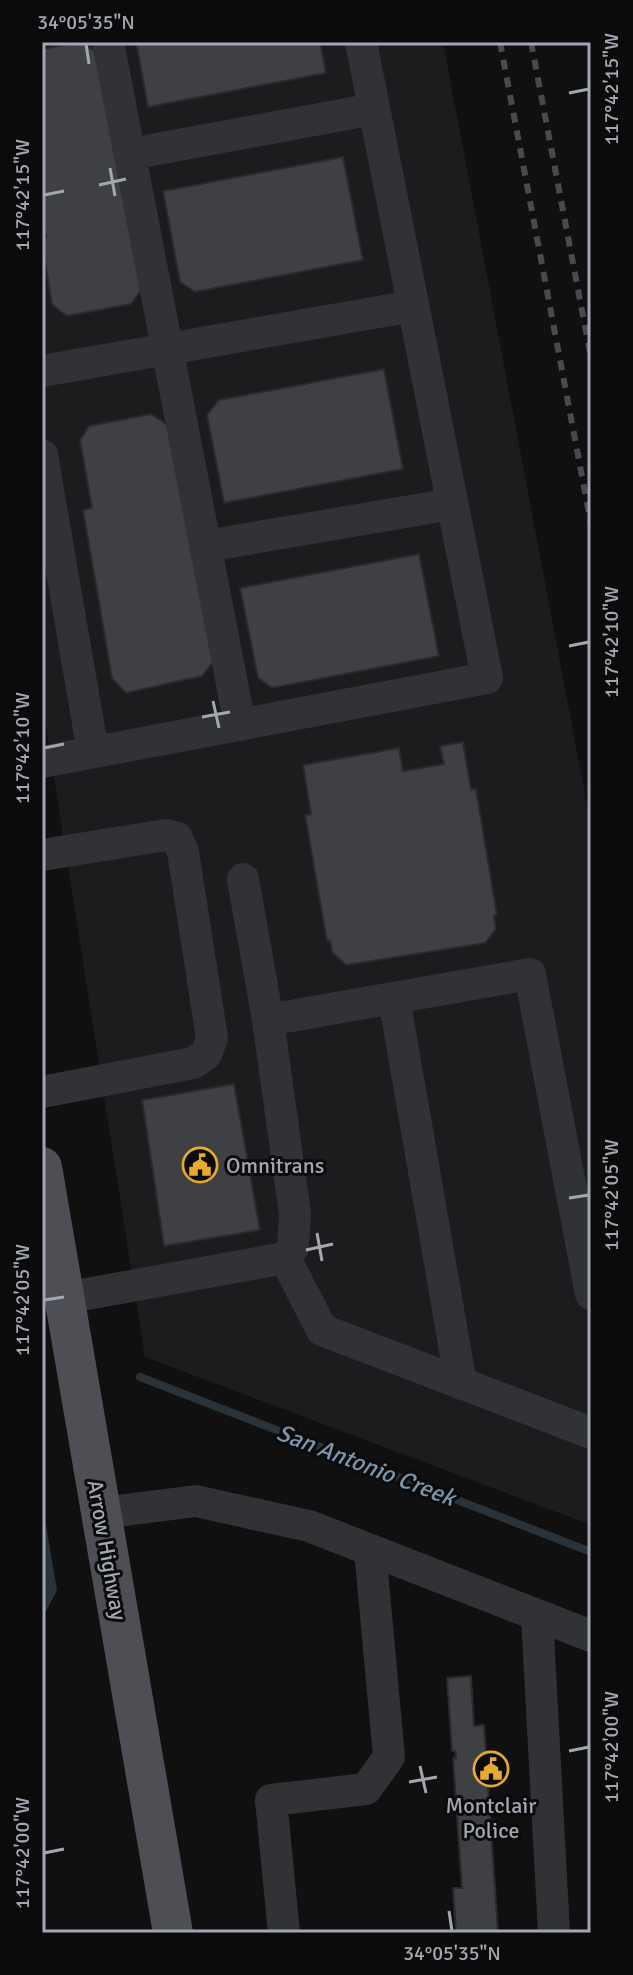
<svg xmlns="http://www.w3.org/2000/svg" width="633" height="1975" font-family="Signika,sans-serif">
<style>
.built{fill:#1c1c1e}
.water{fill:#2a3339}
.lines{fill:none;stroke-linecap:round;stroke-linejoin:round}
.stream{stroke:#2a3339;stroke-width:8}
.building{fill:#3f4044;stroke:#2a2a2d;stroke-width:2}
.minor{stroke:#313236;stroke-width:32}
.major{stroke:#4d4f55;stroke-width:40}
.rail{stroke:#484a4f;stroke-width:6;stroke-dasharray:10 8;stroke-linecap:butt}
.ticks{fill:none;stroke:#a2a7b2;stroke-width:3}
.labels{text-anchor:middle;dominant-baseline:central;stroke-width:6;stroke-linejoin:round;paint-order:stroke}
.poi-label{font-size:22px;fill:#a2a7b2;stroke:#0b0b0c;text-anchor:start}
.street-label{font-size:22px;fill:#a2a7b2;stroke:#0b0b0c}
.water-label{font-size:24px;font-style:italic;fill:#7a95ac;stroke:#0b0b0c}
.neatline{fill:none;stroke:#a2a7b2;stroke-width:3}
.ticks-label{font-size:20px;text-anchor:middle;fill:#a2a7b2}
</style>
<rect width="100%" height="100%" fill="#101011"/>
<path class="built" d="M42 42H443L591 826V1525L145 1357 42 701Z"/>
<path class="water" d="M42 1501 57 1590 42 1619Z"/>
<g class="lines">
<path class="stream" d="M140 1377 591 1552"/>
</g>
<g class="building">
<path d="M81 42 95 51 141 290 131 304 67 316 52 305 42 243V237H46L42 211V49Z"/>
<path d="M136 42H320L326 73 148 107Z"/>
<path d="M343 157 363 260 195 292 180 282 163 191Z"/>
<path d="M384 369 403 469 224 503 207 415 219 400Z"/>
<path d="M151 414 168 425 213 662 202 676 126 693 112 678 83 510 92 508 80 440 89 426Z"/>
<path d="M419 554 439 656 272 688 258 678 240 588Z"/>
<path d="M463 742 471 790 476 789 497 915 494 916 496 929 485 943 346 965 332 952 330 941H327L305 815 311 814 303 765 399 748 403 771 444 764 440 746Z"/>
<path d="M234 1084 260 1230 164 1246 142 1100Z"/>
<path d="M471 1676 474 1726 484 1725 498 1933H456L453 1888H462L453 1758H456L455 1751H452L447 1678Z"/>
</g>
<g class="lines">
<g class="minor">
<path d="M108 42 240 725"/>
<path d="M130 154 374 109"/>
<path d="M42 371 413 306"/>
<path d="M42 455 93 752"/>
<path d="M206 546 452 504"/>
<path d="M42 762 487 678 361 42"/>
<path d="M42 855 166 835 177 838 183 852 212 1038 206 1054 193 1063 42 1092"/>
<path d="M394 998 461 1384"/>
<path d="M268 1020 530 974 591 1294"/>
<path d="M285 1258 322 1330 591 1433"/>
<path d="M65 1298 285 1258 293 1247 295 1214 268 1020 243 879"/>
<path d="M101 1513 196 1501 309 1526 591 1636"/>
<path d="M537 1616 554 1933"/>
<path d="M284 1933 271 1800 366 1789 389 1757 370 1550"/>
</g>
<path class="major" d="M42 1167 173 1933"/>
<g class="rail">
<path d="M500 42 591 524"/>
<path d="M531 42 591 358"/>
</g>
</g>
<path class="ticks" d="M86 44 89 64M569 93 589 89M110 168 115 196M99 185 126 179M44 195 64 191M569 646 589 642M213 701 219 728M202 717 230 712M44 748 64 744M569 1198 589 1195M317 1233 322 1261M306 1250 333 1244M44 1300 64 1297M569 1751 589 1747M420 1766 426 1793M409 1782 437 1777M44 1853 64 1849M449 1911 452 1931"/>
<defs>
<g id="civic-ring" transform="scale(1.8)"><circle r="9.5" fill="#0b0b0c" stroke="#e8a931" stroke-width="1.5"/><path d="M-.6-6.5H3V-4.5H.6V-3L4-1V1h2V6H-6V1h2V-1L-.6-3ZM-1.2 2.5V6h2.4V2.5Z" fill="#e8a931"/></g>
</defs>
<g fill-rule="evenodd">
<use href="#civic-ring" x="200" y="1165"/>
<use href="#civic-ring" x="491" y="1769"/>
</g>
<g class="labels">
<g class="poi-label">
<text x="226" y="1165">Omnitrans</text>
<text x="491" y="1805" text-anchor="middle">Montclair<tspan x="491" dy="25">Police</tspan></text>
</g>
<g class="street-label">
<text transform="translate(107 1550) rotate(80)">Arrow Highway</text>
</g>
<g class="water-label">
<text transform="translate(366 1465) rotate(21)">San Antonio Creek</text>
</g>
</g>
<rect width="633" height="1975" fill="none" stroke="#0b0b0c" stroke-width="88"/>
<rect x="44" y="44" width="545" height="1887" class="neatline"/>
<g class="ticks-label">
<text x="86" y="29">34°05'35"N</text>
<text transform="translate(611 89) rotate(-90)" y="7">117°42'15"W</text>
<text transform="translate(22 195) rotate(-90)" y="7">117°42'15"W</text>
<text transform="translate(611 642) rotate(-90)" y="7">117°42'10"W</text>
<text transform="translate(22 748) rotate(-90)" y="7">117°42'10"W</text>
<text transform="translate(611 1195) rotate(-90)" y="7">117°42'05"W</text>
<text transform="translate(22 1300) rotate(-90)" y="7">117°42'05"W</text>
<text transform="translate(611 1747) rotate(-90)" y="7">117°42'00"W</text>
<text transform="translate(22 1853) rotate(-90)" y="7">117°42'00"W</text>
<text x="452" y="1960">34°05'35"N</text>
</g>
</svg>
